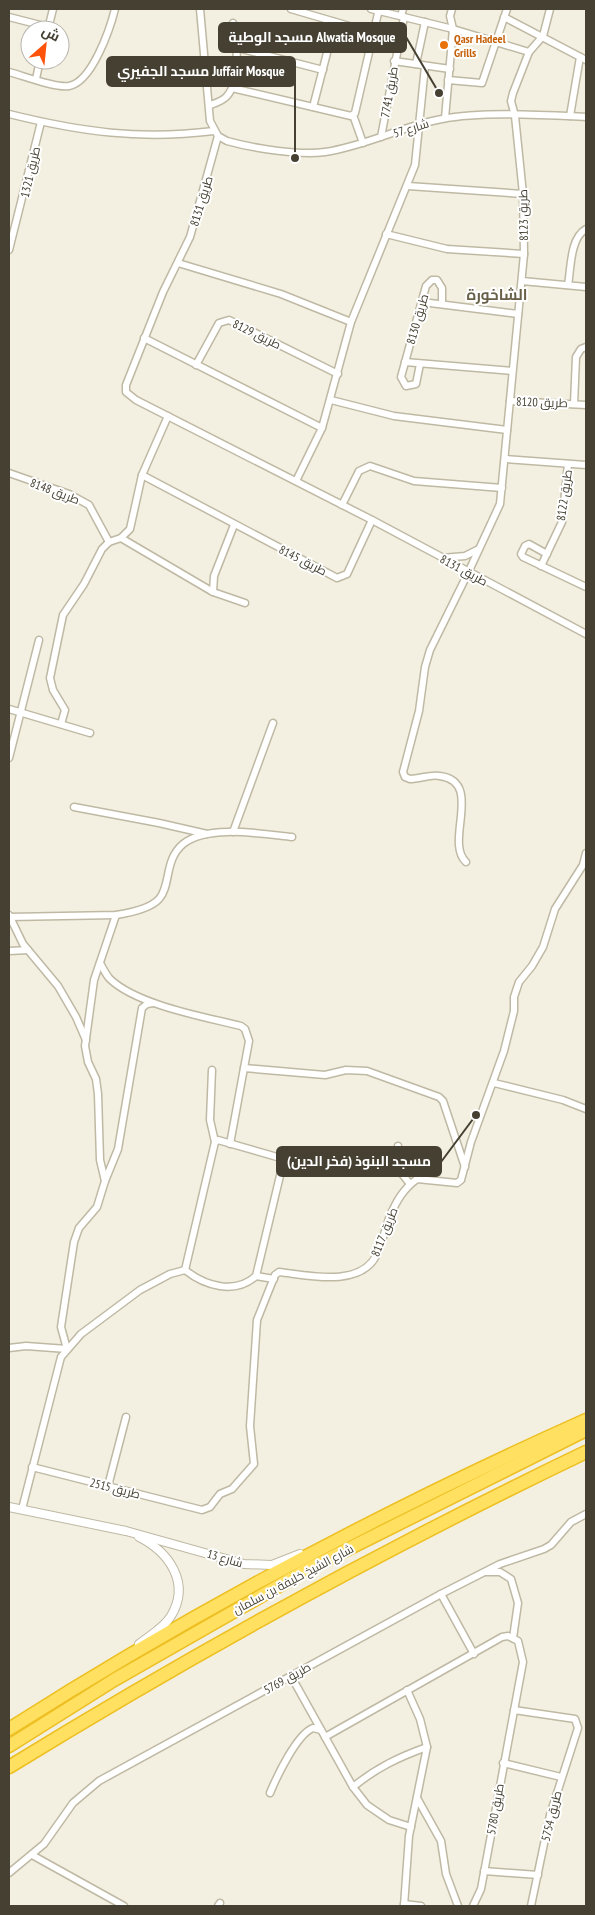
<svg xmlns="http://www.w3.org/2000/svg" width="595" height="1915" font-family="'PT Sans Narrow',Cairo,sans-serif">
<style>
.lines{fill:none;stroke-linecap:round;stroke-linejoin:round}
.minor-casing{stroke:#bfb9a4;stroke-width:9}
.tertiary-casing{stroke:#bfb9a4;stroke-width:10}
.motorway-casing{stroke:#edbf22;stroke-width:15}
.minor{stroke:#fff;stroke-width:6}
.tertiary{stroke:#fff;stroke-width:8}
.motorway{stroke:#ffe060;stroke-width:12}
.food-dot{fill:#e8710a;stroke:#fff;stroke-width:2}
.labels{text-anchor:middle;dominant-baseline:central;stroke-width:4;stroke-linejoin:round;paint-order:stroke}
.food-label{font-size:12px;font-weight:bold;fill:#c56008;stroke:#fff;text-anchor:start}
.street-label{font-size:12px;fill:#454032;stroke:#fff}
.quarter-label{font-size:15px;font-weight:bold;fill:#686048;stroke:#fff}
.leader{fill:none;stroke:#454032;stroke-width:2}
.callout-dot{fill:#454032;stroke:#fff;stroke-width:2}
.callout{fill:#454032;stroke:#454032;stroke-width:2}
.callout-label{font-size:14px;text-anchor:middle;font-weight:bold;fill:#fff}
</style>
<rect width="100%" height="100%" fill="#f3f0e1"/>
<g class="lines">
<g class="minor-casing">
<g id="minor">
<path d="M200 9 210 121 218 136 227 141C252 148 300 156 325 152 366 146 402 126 442 119 481 111 546 115 586 117"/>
<path d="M291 9 373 33"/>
<path d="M371 9 453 29 529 52"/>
<path d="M401 16 403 9"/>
<path d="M9 17 48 27"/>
<path d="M504 17 586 60"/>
<path d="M48 29 53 9"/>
<path d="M238 48 323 70"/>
<path d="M394 61 450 69"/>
<path d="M416 64 425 22"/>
<path d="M9 72C24 76 55 88 69 86 92 82 110 29 115 9"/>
<path d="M36 79 40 60"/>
<path d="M448 80 482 83 507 9"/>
<path d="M232 88 351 116 355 113 379 9"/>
<path d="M210 105C216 103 223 101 227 96 241 80 237 41 233 23"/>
<path d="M313 107 335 22"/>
<path d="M9 114C82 132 139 140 214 131"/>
<path d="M353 115 363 143"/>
<path d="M570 116 580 57"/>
<path d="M445 118 453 29 450 16 452 9"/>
<path d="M218 136 190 237 163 292 126 385V392L136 400 372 520 586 634"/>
<path d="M381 137 404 17"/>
<path d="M408 186 523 194"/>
<path d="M386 234 447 249 524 254"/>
<path d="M9 250 41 122"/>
<path d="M178 263 281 294 351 322"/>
<path d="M522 281 586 287"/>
<path d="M568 285C571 268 570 238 586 229"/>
<path d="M422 302 518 314"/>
<path d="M144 338 322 428"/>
<path d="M405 362 512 371"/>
<path d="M420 364 416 384 406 386 401 377 426 286 432 280H437L442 288V304"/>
<path d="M196 365 219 323 229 320 338 374"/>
<path d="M331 400 394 416 507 430"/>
<path d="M510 401 586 405"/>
<path d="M574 404 576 357 581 349 586 347"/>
<path d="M506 459 586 465"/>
<path d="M9 473 69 494 89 505 109 542"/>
<path d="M142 475 337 578 347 574 372 520"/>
<path d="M296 481 322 428 351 322 415 165 425 66"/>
<path d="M342 505 359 471 370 466 414 481 502 488"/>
<path d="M121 538 213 592 245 603"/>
<path d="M547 554 529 544 525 546 521 554 523 557 586 587"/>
<path d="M442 558 465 556 479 549"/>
<path d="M541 566 562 522 568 464"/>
<path d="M213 592 214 576 234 525"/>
<path d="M9 709 90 733"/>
<path d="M61 724 65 710 53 690 50 678 63 615 84 584 102 549 109 542 121 538 130 529 142 475 168 416"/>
<path d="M9 758 39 640"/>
<path d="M74 807 159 823 207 834"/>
<path d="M233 832 273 723"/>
<path d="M466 862C444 842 484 782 440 776 430 774 420 779 410 779L405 777 403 772 419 711 425 667 430 650 468 573 500 504 524 254 523 194 515 116 511 101 513 93 529 52 543 36 550 9"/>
<path d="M9 915 23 944 58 986 76 1017 86 1040"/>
<path d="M9 917 116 915C129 913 150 909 159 899 171 886 164 860 183 844 207 824 263 834 292 837"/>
<path d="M9 951 28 950"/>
<path d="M100 963C103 968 106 975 110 979 137 1005 205 1017 241 1026L245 1029 249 1041 230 1144"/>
<path d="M244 1068 325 1075 346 1070 367 1071 439 1097 443 1101 465 1167"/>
<path d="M494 1083 563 1100 586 1109"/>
<path d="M398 1146V1169L410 1184"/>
<path d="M105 1181 118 1149 142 1008 147 1004 153 1003"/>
<path d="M185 1270 215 1142 210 1120 212 1070"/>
<path d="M256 1276 274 1279"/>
<path d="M9 1348 26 1346 67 1349 61 1327 74 1242 79 1228 97 1207 105 1181 100 1160 98 1094 96 1079 88 1062 85 1046 94 980 116 915"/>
<path d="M32 1467 202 1510 210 1507 220 1494 232 1489 254 1464 250 1426 257 1320 275 1275 279 1272C307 1275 359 1288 376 1256 382 1244 385 1229 390 1216 396 1202 403 1189 417 1179L457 1183 461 1180 471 1142 504 1051 514 1011V997L519 982 532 966 543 947 555 909 583 865 586 853"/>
<path d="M108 1486 126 1417"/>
<path d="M22 1509 61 1357 81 1334 140 1290 170 1274 185 1270C205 1286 235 1295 256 1276L284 1159 218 1140 215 1142"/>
<path d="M486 1572H500L511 1579 518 1603 513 1638"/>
<path d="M441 1594 474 1654"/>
<path d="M291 1676 353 1787 367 1805 389 1820 411 1827"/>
<path d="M514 1710 575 1719 578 1728 550 1815 531 1906"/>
<path d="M325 1737 502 1637 508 1636 518 1641 523 1662 481 1889 473 1906"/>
<path d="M503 1763 561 1777"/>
<path d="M353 1787C376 1768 399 1757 427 1747"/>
<path d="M270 1793C277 1776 297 1734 313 1728L321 1730"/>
<path d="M417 1798 441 1841 446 1874 458 1906"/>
<path d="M32 1855 124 1906"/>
<path d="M484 1871 538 1875"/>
<path d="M9 1873 44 1844 73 1803 99 1781 441 1594 500 1564 544 1549 551 1545 571 1522 586 1514"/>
<path d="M404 1904 421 1906"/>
<path d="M218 1906 220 1903"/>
<path d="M404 1906 409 1836 427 1747 420 1719 407 1690"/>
</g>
</g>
<g class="tertiary-casing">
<g id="tertiary">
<path d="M9 1507 126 1531 244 1564 272 1565 300 1554"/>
<path d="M139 1644C149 1636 164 1628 171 1616 191 1583 169 1552 139 1537"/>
</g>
</g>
<g class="motorway-casing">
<g id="motorway">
<path d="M9 1729C193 1612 387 1509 586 1420"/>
<path d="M9 1746 114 1680 310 1568 586 1430"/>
<path d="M9 1767C196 1652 388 1547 586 1452"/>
</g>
</g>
<use href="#minor" class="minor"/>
<use href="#tertiary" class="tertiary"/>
<use href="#motorway" class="motorway"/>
</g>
<circle class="food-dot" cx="444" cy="45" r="5"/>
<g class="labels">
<g class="food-label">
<text x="454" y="38">Qasr Hadeel<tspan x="454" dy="14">Grills</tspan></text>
</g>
<g class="street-label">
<text transform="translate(389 92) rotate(-80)">طريق 7741</text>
<text transform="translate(411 128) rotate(-17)">شارع 57</text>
<text transform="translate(30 172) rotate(-77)">طريق 1321</text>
<text transform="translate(201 201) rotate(-73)">طريق 8131</text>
<text transform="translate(523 215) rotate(-91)">طريق 8123</text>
<text transform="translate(417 319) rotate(-74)">طريق 8130</text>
<text transform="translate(257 334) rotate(26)">طريق 8129</text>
<text transform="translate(542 402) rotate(2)">طريق 8120</text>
<text transform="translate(55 491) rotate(21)">طريق 8148</text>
<text transform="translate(564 495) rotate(-82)">طريق 8122</text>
<text transform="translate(303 560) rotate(27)">طريق 8145</text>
<text transform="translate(464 570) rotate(28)">طريق 8131</text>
<text transform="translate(384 1232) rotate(-68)">طريق 8117</text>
<text transform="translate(115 1488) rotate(14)">طريق 2515</text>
<text transform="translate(225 1558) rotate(16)">شارع 13</text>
<text transform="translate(293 1579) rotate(-28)">شارع الشيخ خليفة بن سلمان</text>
<text transform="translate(287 1678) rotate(-29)">طريق 5769</text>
<text transform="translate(495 1809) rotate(-80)">طريق 5780</text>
<text transform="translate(551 1816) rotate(-76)">طريق 5754</text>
</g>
<g class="quarter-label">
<text x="497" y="294">الشاخورة</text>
</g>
</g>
<path class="leader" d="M439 93L406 37M295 158L295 71M476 1115L441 1162"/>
<g class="callout-dot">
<circle cx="439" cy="93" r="5"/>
<circle cx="295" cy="158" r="5"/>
<circle cx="476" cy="1115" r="5"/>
</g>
<g class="callout">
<rect x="219" y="23" width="187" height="29" rx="5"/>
<rect x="107" y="57" width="188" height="29" rx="5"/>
<rect x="277" y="1147" width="164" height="29" rx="5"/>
</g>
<g class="callout-label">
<text x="312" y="42">مسجد الوطية Alwatia Mosque</text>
<text x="201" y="76">مسجد الجفيري Juffair Mosque</text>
<text x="359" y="1166">مسجد البنوذ (فخر الدين)</text>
</g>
<rect width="595" height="1915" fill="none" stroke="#454032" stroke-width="20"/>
<g transform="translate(45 45) rotate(27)"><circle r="24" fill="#ffffff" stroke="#b5b3ad"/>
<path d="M0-4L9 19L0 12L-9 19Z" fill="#ff530c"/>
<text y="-8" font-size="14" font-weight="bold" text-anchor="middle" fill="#454032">ش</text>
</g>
</svg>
